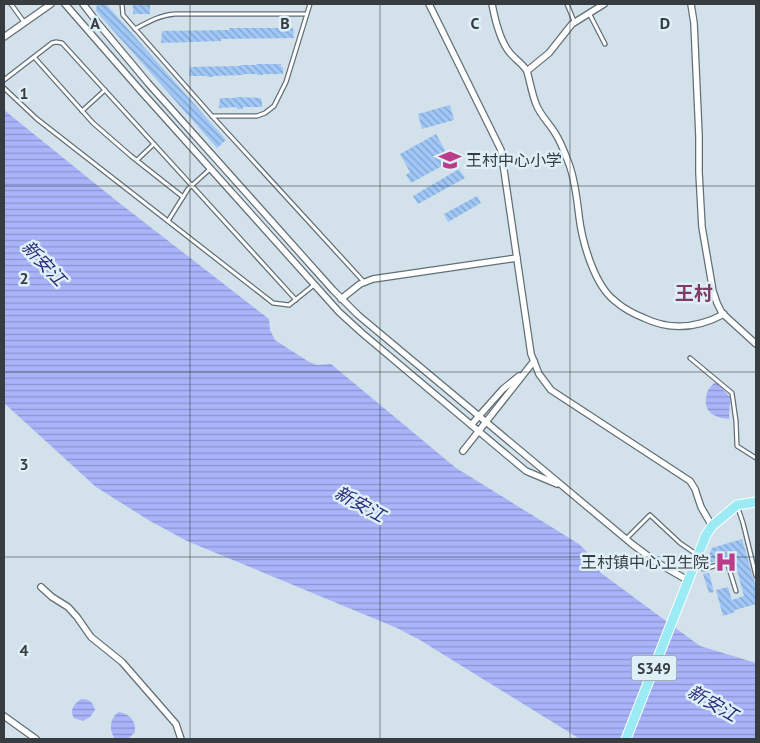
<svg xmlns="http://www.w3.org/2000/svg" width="760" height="743" font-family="'PT Sans','Noto Sans SC',sans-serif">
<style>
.water{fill:url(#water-rules)}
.building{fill:url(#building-back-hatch)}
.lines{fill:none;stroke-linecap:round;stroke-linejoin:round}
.lane-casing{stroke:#626f77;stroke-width:5.5}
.street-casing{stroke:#626f77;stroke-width:8}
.primary-casing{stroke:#fff;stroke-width:11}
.lane{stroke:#fff;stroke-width:3}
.street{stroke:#fff;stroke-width:5.5}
.primary{stroke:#9bebf5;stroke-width:9}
.grid{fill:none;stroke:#363c3f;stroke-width:1;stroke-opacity:0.55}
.labels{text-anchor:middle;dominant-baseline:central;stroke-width:5;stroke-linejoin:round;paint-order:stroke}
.shield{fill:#dfeff7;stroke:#697276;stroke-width:1}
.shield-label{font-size:15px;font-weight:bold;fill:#363c3f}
.poi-label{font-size:16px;fill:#363c3f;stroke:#dfeff7;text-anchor:start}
.water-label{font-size:18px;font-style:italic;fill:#2a2b79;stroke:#dfeff7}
.quarter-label{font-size:19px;font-weight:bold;fill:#7c3c61;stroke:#dfeff7}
.grid-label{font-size:16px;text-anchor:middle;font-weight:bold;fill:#363c3f;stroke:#dfeff7;stroke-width:5;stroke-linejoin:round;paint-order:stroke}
</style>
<defs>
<pattern id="water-rules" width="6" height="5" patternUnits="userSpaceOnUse" patternTransform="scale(1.25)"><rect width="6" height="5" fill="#a9b4fa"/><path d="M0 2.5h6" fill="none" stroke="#8a94cc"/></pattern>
<pattern id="building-back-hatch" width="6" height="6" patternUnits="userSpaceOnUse" patternTransform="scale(1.25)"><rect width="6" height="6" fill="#9fc7f7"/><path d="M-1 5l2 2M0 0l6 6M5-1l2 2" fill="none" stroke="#82a3c9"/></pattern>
</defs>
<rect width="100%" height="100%" fill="#d2e1ea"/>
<g class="water">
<path d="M4 110 118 202 269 319 270 330 275 340 309 362 317 365 331 364 456 468 579 544 589 554 601 573 700 646 756 663V739H580L420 640 397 628 187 541 150 521 96 487 4 403Z"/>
<path d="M716 382 730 397 729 419C717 418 704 413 706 399 707 390 709 387 716 382Z"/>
<path d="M81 699C89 699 93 702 95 710L90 717 83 721 74 718C69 710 74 704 81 699Z"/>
<path d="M119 712C130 714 136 721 135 732L128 739H115C109 731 109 718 119 712Z"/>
</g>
<g class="building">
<path d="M97 4H106L226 140 217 148 96 11Z"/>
<rect x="133" y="4" width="17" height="10"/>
<path d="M229 28H293L294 38 221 39V41L161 43 162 31 229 30Z"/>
<path d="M256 64H281V67H283V74H263V75H257V74H243V75L213 76V77H207V76H189L190 67 240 66V65H256Z"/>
<path d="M236 97 261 98V100H262V107H243V109H237V107L219 108 220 98H236Z"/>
<path d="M450 105 454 120 422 129 418 114Z"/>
<path d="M436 134 446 152 448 151 453 160 411 183 406 175 410 172 400 154Z"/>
<path d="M459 169 465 178 418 204 413 196Z"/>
<path d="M477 196 481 203 448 222 444 214Z"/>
<path d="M742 539 756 588V604L735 610V612L723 616 716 590 728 587 732 600 744 596 733 556 706 564 712 548Z"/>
<path d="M709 573 714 592 709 593 703 574Z"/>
</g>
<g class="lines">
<g class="lane-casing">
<g id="lane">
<path d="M11 4 24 22"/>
<path d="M122 4 123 15 212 116 364 282"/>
<path d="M567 4 574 21"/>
<path d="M589 13 605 44"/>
<path d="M135 29C148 22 160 15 175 14H306"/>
<path d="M34 57 93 123 131 156 183 197"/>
<path d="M4 80 52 43 56 42 62 43 296 300"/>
<path d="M4 88 37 119 273 303 289 305 314 285"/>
<path d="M82 111 105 90"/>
<path d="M212 116H257L265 113 274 106 286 82 310 4"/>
<path d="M137 160 154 144"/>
<path d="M168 221 188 189 210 169"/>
<path d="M690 358 732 393 736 421 737 446 756 458"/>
<path d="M738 508 743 523 756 576"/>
<path d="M626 539 650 515 680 543 696 554"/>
<path d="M695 566 704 569 727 562 736 591"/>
</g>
</g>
<g class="street-casing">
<g id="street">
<path d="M65 4 140 90 339 312 362 333 526 471 557 484"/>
<path d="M83 4 97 22 148 83 333 290 358 315 632 544 656 562 689 581"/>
<path d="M429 4 501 150 531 354 539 374 551 390 690 481 695 489 701 507 712 526"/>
<path d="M492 4C495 20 500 41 510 53 516 60 523 64 527 71 530 82 532 94 536 104 540 115 549 123 555 133 561 142 565 153 569 164 575 180 577 199 579 216 582 241 594 285 615 301 623 308 634 314 644 318 671 331 698 328 724 314"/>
<path d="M691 4 694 23 699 136V173L702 227 713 291 717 303 722 313 756 344"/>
<path d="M4 37 51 4"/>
<path d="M527 71 549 53 572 24 604 4"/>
<path d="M341 299 360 284 373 279 517 258"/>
<path d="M471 425 503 389 519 376"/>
<path d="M463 451 534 361"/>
<path d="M41 587 52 597 68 607 77 617 91 637 122 662 176 724 181 739"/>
<path d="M4 716 36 739"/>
</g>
</g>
<g class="primary-casing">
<path id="primary" d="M626 739 706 535 712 526 737 505 756 502"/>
</g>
<use href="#lane" class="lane"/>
<use href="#street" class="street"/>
<use href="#primary" class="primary"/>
</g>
<path class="grid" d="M190 4V739M380 4V739M570 4V739M4 186H756M4 372H756M4 557H756"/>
<defs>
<g id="school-bare" transform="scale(1.725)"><path d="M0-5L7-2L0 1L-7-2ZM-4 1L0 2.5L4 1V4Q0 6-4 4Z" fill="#bb3d8a" stroke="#dfeff7" stroke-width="2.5" paint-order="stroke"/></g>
<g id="hospital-bare" transform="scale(1.725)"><path d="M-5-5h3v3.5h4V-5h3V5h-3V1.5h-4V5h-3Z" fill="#bb3d8a" stroke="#dfeff7" stroke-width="2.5" paint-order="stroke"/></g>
</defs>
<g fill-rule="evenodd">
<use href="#school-bare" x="450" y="160"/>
<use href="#hospital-bare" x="726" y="562"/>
</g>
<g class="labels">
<rect class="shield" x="631.5" y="655.5" width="45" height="25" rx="4"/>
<g class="shield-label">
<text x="654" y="668">S349</text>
</g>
<g class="poi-label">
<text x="466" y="160">王村中心小学</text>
<text x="709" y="562" text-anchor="end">王村镇中心卫生院</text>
</g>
<g class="water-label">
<text transform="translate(44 263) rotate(47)">新安江</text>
<text transform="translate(360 504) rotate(29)">新安江</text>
<text transform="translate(713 703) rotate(30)">新安江</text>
</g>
<g class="quarter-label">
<text x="694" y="293">王村</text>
</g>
</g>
<g class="grid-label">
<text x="95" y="29">A</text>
<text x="285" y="29">B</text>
<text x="475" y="29">C</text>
<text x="665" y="29">D</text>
<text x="24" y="99">1</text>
<text x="24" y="284">2</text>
<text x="24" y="470">3</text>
<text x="24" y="656">4</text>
</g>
<rect width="760" height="743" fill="none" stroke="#363c3f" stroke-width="10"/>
</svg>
